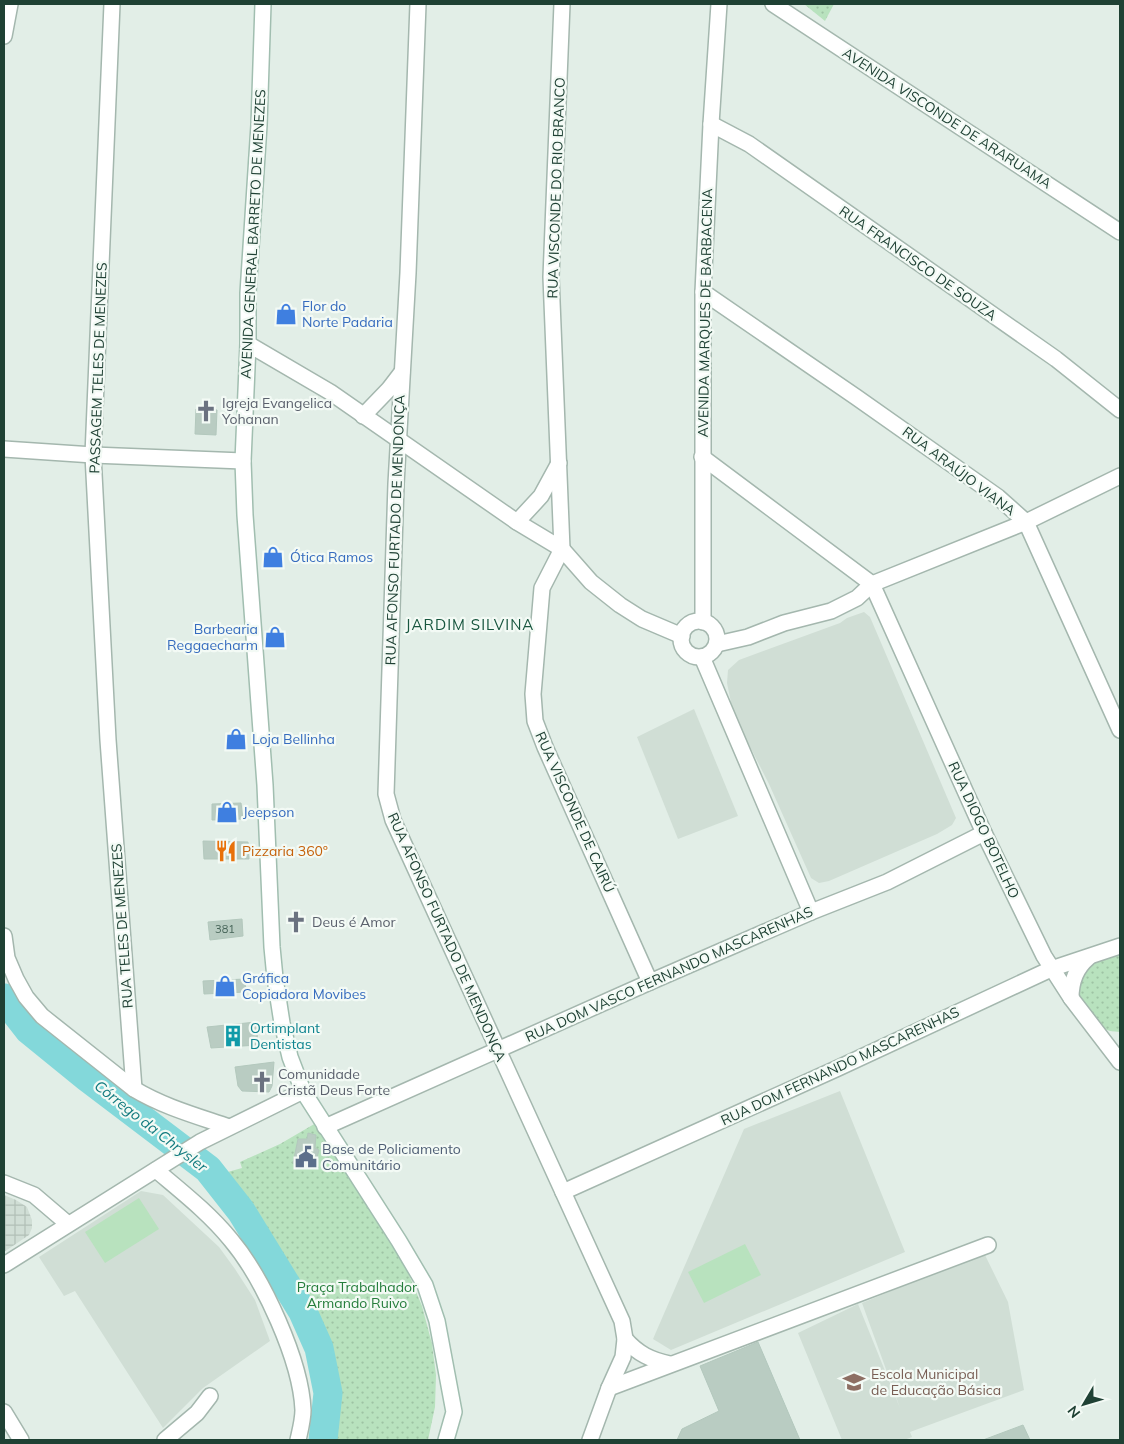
<svg xmlns="http://www.w3.org/2000/svg" width="1124" height="1444" font-family="Mulish,sans-serif">
<style>
.built{fill:#d0ded5}
.industrial{fill:url(#industrial-grid)}
.grass{fill:#b8e2be}
.park{fill:url(#park-dots)}
.lines{fill:none;stroke-linecap:round;stroke-linejoin:round}
.river{stroke:#83d8da;stroke-width:29}
.building{fill:#b9ccc2;stroke:#b3c8bd}
.minor-casing{stroke:#a4b7ae;stroke-width:18}
.secondary-casing{stroke:#a1beb0;stroke-width:18}
.minor{stroke:#fff;stroke-width:15}
.secondary{stroke:#fff;stroke-width:15}
.labels{text-anchor:middle;dominant-baseline:central;stroke-width:4.5;stroke-linejoin:round;paint-order:stroke}
.number-label{font-size:11px;fill:#466458}
.street-label{font-size:14px;fill:#1f4134;stroke:#f3faf5}
.shop-label{font-size:14px;fill:#366cbe;stroke:#f3faf5;text-anchor:start}
.worship-label{font-size:14px;fill:#5b616d;stroke:#f3faf5;text-anchor:start}
.food-label{font-size:14px;fill:#c56008;stroke:#f3faf5;text-anchor:start}
.culture-label{font-size:14px;fill:#0d838f;stroke:#f3faf5;text-anchor:start}
.service-label{font-size:14px;fill:#4e5e75;stroke:#f3faf5;text-anchor:start}
.park-label{font-size:14px;fill:#247d3b;stroke:#f3faf5}
.education-label{font-size:14px;fill:#785e54;stroke:#f3faf5;text-anchor:start}
.neighbourhood-label{font-size:15px;letter-spacing:1px;fill:#18563f;stroke:#f3faf5}
.water-label{font-size:15px;font-style:italic;fill:#127b7f;stroke:#f3faf5}
</style>
<defs>
<pattern id="industrial-grid" width="8" height="8" patternUnits="userSpaceOnUse" patternTransform="scale(1.25)"><rect width="8" height="8" fill="#d0ded5"/><path d="M0 4h8M4 0v8" fill="none" stroke="#b2c0b7"/></pattern>
<pattern id="park-dots" width="8" height="8" patternUnits="userSpaceOnUse" patternTransform="scale(1.25)"><rect width="8" height="8" fill="#b8e2be"/><path d="M2 2h.1M6 6h.1" fill="none" stroke="#9ec3a4" stroke-width="1.8" stroke-linecap="round"/></pattern>
</defs>
<rect width="100%" height="100%" fill="#e2eee7"/>
<g class="built">
<path d="M864 612 870 617 956 818 952 825 937 834 829 881 819 883 811 878 769 784 743 733 732 707 727 683 728 670 739 660 840 623 847 618Z"/>
<path d="M694 709 738 816 678 839 637 737Z"/>
<path d="M840 1091 905 1252 671 1350 653 1339 744 1129Z"/>
<path d="M141 1191 163 1195 219 1247 235 1269 255 1300 270 1341 203 1388 163 1428 75 1291 64 1296 39 1257Z"/>
<path d="M984 1253 1008 1302 1024 1390 910 1432 912 1437 904 1440H842L798 1333 858 1304 900 1408 862 1303Z"/>
</g>
<path class="industrial" d="M4 1195 16 1200 27 1207 32 1220V1228L29 1235 4 1252Z"/>
<g class="grass">
<path d="M139 1198 159 1229 105 1263 85 1232Z"/>
<path d="M745 1244 761 1275 704 1303 688 1272Z"/>
</g>
<g class="park">
<path d="M804 4H834L825 21Z"/>
<path d="M1120 953V1032L1110 1031 1099 1027 1083 1009 1079 995 1081 982 1087 969 1096 960Z"/>
<path d="M316 1123 341 1160 407 1270 422 1306 432 1344 436 1375 435 1407 428 1440H332L333 1392 322 1349 305 1317 288 1277 257 1221 224 1173 242 1168 240 1162 280 1144Z"/>
</g>
<g class="lines">
<path class="river" d="M4 998 29 1030 88 1078 208 1169 241 1211 303 1312 319 1348 328 1393 323 1440"/>
</g>
<g class="building">
<path d="M196 409 217 410 216 435 195 434Z"/>
<path d="M241 803 243 819 212 820V804Z"/>
<path d="M203 841 248 842 249 859H204Z"/>
<path d="M242 919 243 936 210 940 208 922Z"/>
<path d="M245 979 246 992 204 994 203 981Z"/>
<path d="M256 1022 258 1045 211 1048 207 1027Z"/>
<path d="M274 1062 272 1086 269 1092 242 1091 238 1086 235 1067Z"/>
<path d="M308 1133 316 1135 315 1148 319 1150 314 1168 293 1163 298 1139H307Z"/>
<path d="M758 1342 800 1440H677L682 1429 719 1411 700 1366Z"/>
<path d="M1023 1425 1030 1440H983Z"/>
</g>
<g class="lines">
<g class="minor-casing">
<g id="minor">
<path d="M112 4 93 455 108 740 134 1089"/>
<path d="M418 4 408 273 396 484 386 794 393 820 622 1321 625 1339 623 1357 609 1388 590 1440"/>
<path d="M562 4 551 277 562 549 542 588 533 694 535 721 545 747 650 982"/>
<path d="M773 4 1120 232"/>
<path d="M4 36 10 4"/>
<path d="M711 124 749 144 1056 359 1120 410"/>
<path d="M703 292 856 397 998 497 1026 522 1120 730"/>
<path d="M248 344 330 392 517 522 562 549 591 582 620 605 642 619 682 636"/>
<path d="M363 416 389 389 402 372"/>
<path d="M4 449 93 455 243 461"/>
<path d="M702 457 872 584 984 833 1044 956 1071 998 1120 1062"/>
<path d="M517 522 541 496 559 463"/>
<circle cx="699" cy="639" r="18"/>
<path d="M703 622V292L711 124 719 4"/>
<path d="M717 644 748 637 784 623 831 611 857 598 872 584 1026 522 1120 476"/>
<path d="M702 657 811 912"/>
<path d="M4 936 7 958 16 979 26 997 42 1016 134 1089C164 1107 197 1116 229 1127"/>
<path d="M1071 998C1071 982 1076 968 1088 958"/>
<path d="M325 1127 650 982 811 912 887 882 984 833"/>
<path d="M156 1170C182 1192 209 1213 231 1240 263 1278 301 1361 303 1410 303 1420 300 1431 298 1440"/>
<path d="M4 1183 34 1195 68 1224"/>
<path d="M563 1192 836 1069 1051 969 1120 946"/>
<path d="M4 1265 200 1142 303 1091"/>
<path d="M625 1339C638 1354 651 1360 670 1364"/>
<path d="M609 1388 988 1245"/>
<path d="M4 1412 21 1440"/>
<path d="M165 1440 197 1413 210 1396"/>
</g>
</g>
<g class="secondary-casing">
<path id="secondary" d="M263 4 259 125 248 293V344L243 461 245 515 265 785 272 947 275 978 282 1023 290 1057 303 1091 399 1241 425 1285 437 1321 454 1412 446 1440"/>
</g>
<use href="#minor" class="minor"/>
<use href="#secondary" class="secondary"/>
</g>
<defs>
<g id="shop-bare" transform="scale(1.725)"><path d="M-5-2.5h2.3a2.7 3.5 0 0 1 5.4 0H5L5.5 6h-11ZM-1.5-2.5h3a1.5 2.3 0 0 0-3 0Z" fill="#3f7fe0" stroke="#f3faf5" stroke-width="2.5" paint-order="stroke"/></g>
<g id="church-bare" transform="scale(1.725)"><path d="M-1.2-6h2.4v3.5h3.3v2.4h-3.3V6h-2.4V-.1h-3.3v-2.4h3.3Z" fill="#6b7280" stroke="#f3faf5" stroke-width="2.5" paint-order="stroke"/></g>
<g id="restaurant-bare" transform="scale(1.725)"><path d="M-5-6h1v4h1v-4h1v4h1v-4h1v5L-1.5 .5V6h-2V.5L-5-1ZM5-6V6H3V1.5H1.5Q1.5-4 5-6Z" fill="#e8710a" stroke="#f3faf5" stroke-width="2.5" paint-order="stroke"/></g>
<g id="building-bare" transform="scale(1.725)"><path d="M-4-6H4V6H1V3H-1V6H-4ZM-2.5-4.3h1.7v1.8h-1.7ZM.8-4.3h1.7v1.8H.8ZM-2.5-1h1.7V.8h-1.7ZM.8-1h1.7V.8H.8Z" fill="#0f9aa8" stroke="#f3faf5" stroke-width="2.5" paint-order="stroke"/></g>
<g id="civic-bare" transform="scale(1.725)"><path d="M-.6-6.5H3V-4.5H.6V-3L4-1V1h2V6H-6V1h2V-1L-.6-3ZM-1.2 2.5V6h2.4V2.5Z" fill="#5c6f8a" stroke="#f3faf5" stroke-width="2.5" paint-order="stroke"/></g>
<g id="school-bare" transform="scale(1.725)"><path d="M0-5L7-2L0 1L-7-2ZM-4 1L0 2.5L4 1V4Q0 6-4 4Z" fill="#8d6e63" stroke="#f3faf5" stroke-width="2.5" paint-order="stroke"/></g>
</defs>
<g fill-rule="evenodd">
<use href="#shop-bare" x="286" y="314"/>
<use href="#church-bare" x="206" y="411"/>
<use href="#shop-bare" x="273" y="557"/>
<use href="#shop-bare" x="275" y="637"/>
<use href="#shop-bare" x="236" y="739"/>
<use href="#shop-bare" x="227" y="812"/>
<use href="#restaurant-bare" x="226" y="851"/>
<use href="#church-bare" x="296" y="922"/>
<use href="#shop-bare" x="225" y="986"/>
<use href="#building-bare" x="233" y="1036"/>
<use href="#church-bare" x="262" y="1082"/>
<use href="#civic-bare" x="306" y="1157"/>
<use href="#school-bare" x="854" y="1382"/>
</g>
<g class="labels">
<g class="number-label">
<text x="225" y="929">381</text>
</g>
<g class="street-label">
<text transform="translate(947 118) rotate(33)">AVENIDA VISCONDE DE ARARUAMA</text>
<text transform="translate(556 188) rotate(-88)">RUA VISCONDE DO RIO BRANCO</text>
<text transform="translate(253 234) rotate(-87)">AVENIDA GENERAL BARRETO DE MENEZES</text>
<text transform="translate(918 263) rotate(35)">RUA FRANCISCO DE SOUZA</text>
<text transform="translate(705 313) rotate(-89)">AVENIDA MARQUES DE BARBACENA</text>
<text transform="translate(98 368) rotate(-88)">PASSAGEM TELES DE MENEZES</text>
<text transform="translate(959 471) rotate(37)">RUA ARAÚJO VIANA</text>
<text transform="translate(395 530) rotate(-88)">RUA AFONSO FURTADO DE MENDONÇA</text>
<text transform="translate(575 812) rotate(66)">RUA VISCONDE DE CAIRÚ</text>
<text transform="translate(984 830) rotate(65)">RUA DIOGO BOTELHO</text>
<text transform="translate(122 926) rotate(-94)">RUA TELES DE MENEZES</text>
<text transform="translate(447 937) rotate(66)">RUA AFONSO FURTADO DE MENDONÇA</text>
<text transform="translate(669 974) rotate(-24)">RUA DOM VASCO FERNANDO MASCARENHAS</text>
<text transform="translate(840 1066) rotate(-25)">RUA DOM FERNANDO MASCARENHAS</text>
</g>
<g class="shop-label">
<text x="302" y="306">Flor do<tspan x="302" dy="16">Norte Padaria</tspan></text>
<text x="290" y="557">Ótica Ramos</text>
<text x="258" y="629" text-anchor="end">Barbearia<tspan x="258" dy="16">Reggaecharm</tspan></text>
<text x="252" y="739">Loja Bellinha</text>
<text x="243" y="812">Jeepson</text>
<text x="242" y="978">Gráfica<tspan x="242" dy="16">Copiadora Movibes</tspan></text>
</g>
<g class="worship-label">
<text x="222" y="403">Igreja Evangelica<tspan x="222" dy="16">Yohanan</tspan></text>
<text x="312" y="922">Deus é Amor</text>
<text x="278" y="1074">Comunidade<tspan x="278" dy="16">Cristã Deus Forte</tspan></text>
</g>
<g class="food-label">
<text x="242" y="851">Pizzaria 360º</text>
</g>
<g class="culture-label">
<text x="250" y="1028">Ortimplant<tspan x="250" dy="16">Dentistas</tspan></text>
</g>
<g class="service-label">
<text x="322" y="1149">Base de Policiamento<tspan x="322" dy="16">Comunitário</tspan></text>
</g>
<g class="park-label">
<text x="357" y="1287">Praça Trabalhador<tspan x="357" dy="16">Armando Ruivo</tspan></text>
</g>
<g class="education-label">
<text x="871" y="1374">Escola Municipal<tspan x="871" dy="16">de Educação Básica</tspan></text>
</g>
<g class="neighbourhood-label">
<text x="470" y="624">JARDIM SILVINA</text>
</g>
<g class="water-label">
<text transform="translate(151 1126) rotate(38)">Córrego da Chrysler</text>
</g>
</g>
<rect width="1124" height="1444" fill="none" stroke="#1f4134" stroke-width="10"/>
<g transform="translate(1084 1404) rotate(232)" stroke="#f3faf5" stroke-width="4" paint-order="stroke">
<path d="M0-4L9 19L0 12L-9 19Z" fill="#1f4134"/>
<text y="-8" font-size="14" font-weight="bold" text-anchor="middle" fill="#1f4134">N</text>
</g>
</svg>
